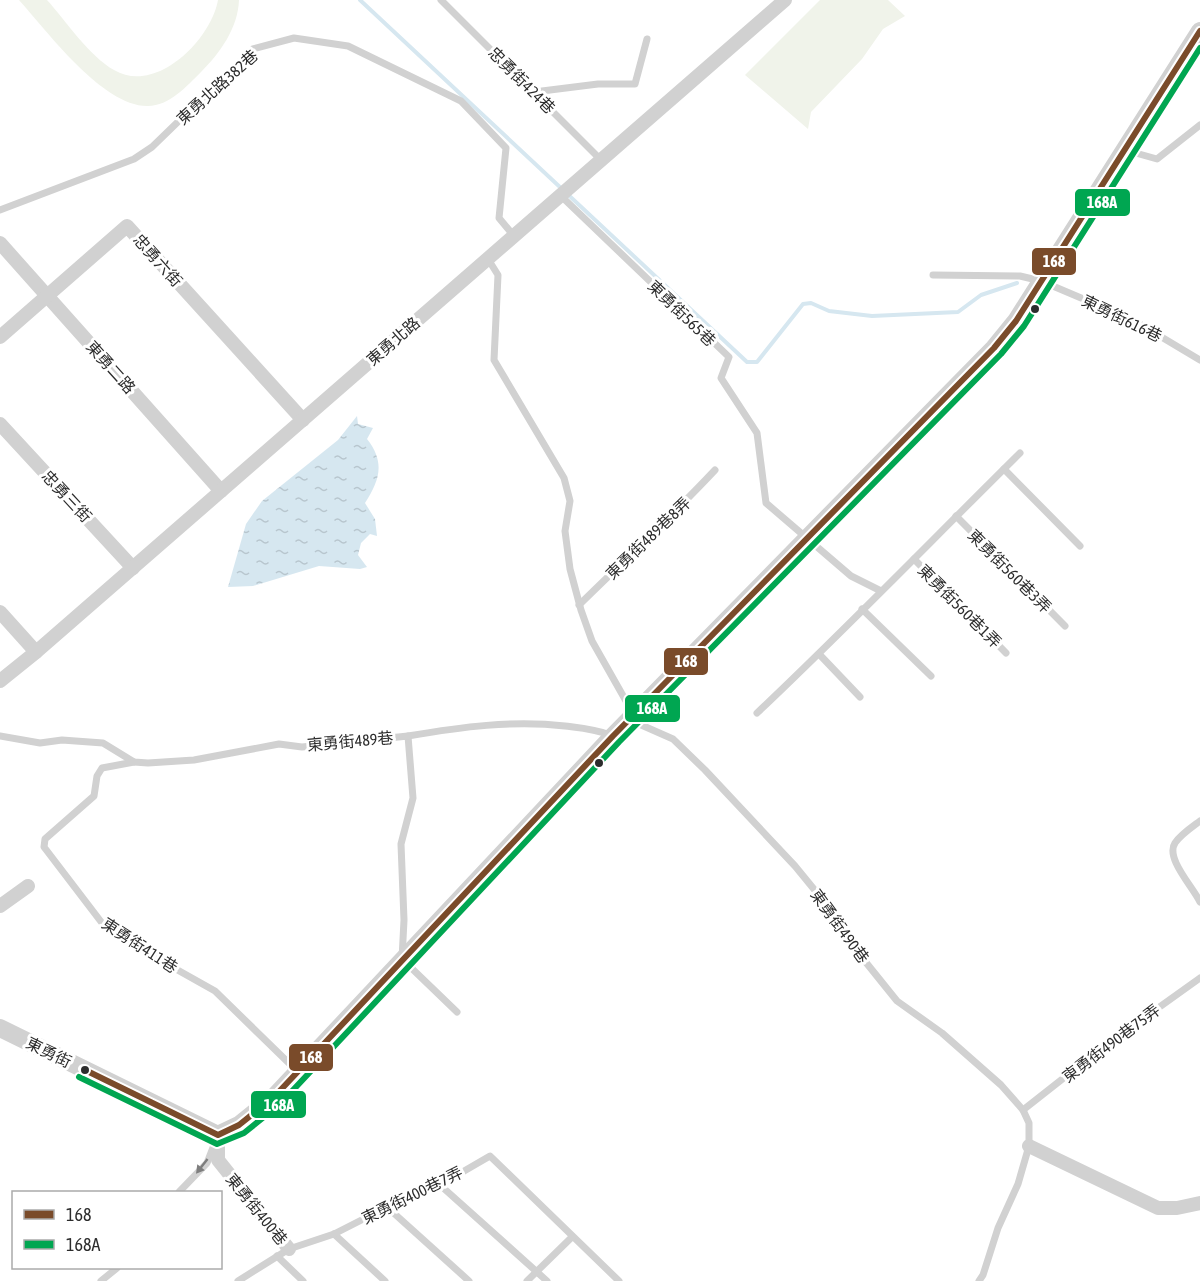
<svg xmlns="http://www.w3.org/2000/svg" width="1200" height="1281" font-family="'Asap Condensed','Noto Sans TC',sans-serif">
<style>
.grass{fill:#f0f3ea}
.water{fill:url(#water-ripples)}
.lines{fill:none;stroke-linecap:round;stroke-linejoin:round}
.stream{stroke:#d6e7f0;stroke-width:4}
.service{stroke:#d1d1d1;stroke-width:7}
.minor{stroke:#d1d1d1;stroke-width:14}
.tertiary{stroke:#d1d1d1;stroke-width:18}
.bus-1-casing{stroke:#fff;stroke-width:10}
.bus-2-casing{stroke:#fff;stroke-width:10}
.bus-1{stroke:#7a4b2a;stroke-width:6}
.bus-2{stroke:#00a651;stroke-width:6}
.oneway{fill:#7e7e7e}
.bus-dot{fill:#2c2c2c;stroke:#fff;stroke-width:2}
.labels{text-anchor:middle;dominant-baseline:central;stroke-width:6;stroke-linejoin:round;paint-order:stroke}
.street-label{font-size:16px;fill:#2c2c2c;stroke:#fff}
.line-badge{stroke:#fff;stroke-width:2}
.badge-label{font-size:16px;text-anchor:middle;font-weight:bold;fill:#fff}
</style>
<defs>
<pattern id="water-ripples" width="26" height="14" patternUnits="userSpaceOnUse" patternTransform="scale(1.5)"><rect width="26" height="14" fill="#d6e7f0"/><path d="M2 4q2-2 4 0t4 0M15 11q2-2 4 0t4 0" fill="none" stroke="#b8c6ce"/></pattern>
</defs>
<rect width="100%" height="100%" fill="#fff"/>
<g class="grass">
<path d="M19 0H47C66 21 89 56 114 70 156 95 211 40 218 0H239C238 28 220 53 201 72 187 86 169 106 148 106 103 107 47 31 19 0Z"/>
<path d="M820 0H888L905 16 883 29 862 59 811 112 808 129 745 75Z"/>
</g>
<path class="water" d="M357 416 358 424 373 428 367 439C386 463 379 481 365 503L375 519 377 536 370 534 361 543 358 555 367 567 360 569 319 566 253 586 228 587 246 524 262 501 338 440Z"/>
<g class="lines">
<path class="stream" d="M360 0 747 362H757L803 304 811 303 829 311 872 316 958 312 981 295 1017 283"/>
<g class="service">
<path d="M441 0 601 160"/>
<path d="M534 92 598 84H635L647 39"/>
<path d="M1125 150 1157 159 1200 125"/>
<path d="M561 196 729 357 721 378 757 433 766 503 851 576 881 591"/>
<path d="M0 210 134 159 152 147 253 49 294 38 348 46 461 101 506 148 499 218 514 236"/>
<path d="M488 259 498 275 494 360 564 478 570 501 565 531 570 569 581 610 592 641 639 724 673 739 705 770 795 866 831 910 864 960 897 1001 942 1033 1001 1085 1023 1110 1029 1123V1146L1018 1184 998 1228 983 1275 979 1281"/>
<path d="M933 275 1020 276 1041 281 1133 320 1200 360"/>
<path d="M1004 469 1080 546"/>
<path d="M956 516 1065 626"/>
<path d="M914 559 1006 653"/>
<path d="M579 605C625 560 671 517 715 470"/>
<path d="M862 609 931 676"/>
<path d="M819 654 860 697"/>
<path d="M757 713C847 628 932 540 1020 453"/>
<path d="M0 736 40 743 62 740 103 743 134 762 148 763 194 760 279 744 302 747 408 736 413 798 401 844 404 920 402 959 457 1012"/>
<path d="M408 736C461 727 512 720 565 726 581 728 595 729 610 735"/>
<path d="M134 762 102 768 97 776 94 796 45 839 44 847 102 923 125 935 158 959 215 991 297 1071"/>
<path d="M1200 821C1192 827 1180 835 1175 843 1165 858 1193 887 1200 902"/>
<path d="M1023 1110 1098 1051 1200 978"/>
<path d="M440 1185 547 1281"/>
<path d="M179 1192 207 1163 214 1145"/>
<path d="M387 1207 469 1281"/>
<path d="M334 1234 385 1281"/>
<path d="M277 1256 303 1281"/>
<path d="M101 1281 117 1268"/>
<path d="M238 1281 289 1249 334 1234 387 1207 440 1185 490 1156 619 1281"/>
<path d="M527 1281 572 1237"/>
</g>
<g class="minor">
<path d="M0 243 221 491"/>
<path d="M0 337 127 226 303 420"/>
<path d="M0 424 133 568"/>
<path d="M0 612 36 652"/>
<path d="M0 681 36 652 785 0"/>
<path d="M0 906 28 886"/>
<path d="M218 1135V1160L289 1249"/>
<path d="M1029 1146 1158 1208H1177L1200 1203"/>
</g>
<path class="tertiary" d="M0 1028 218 1135 239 1125 274 1097 613 736 994 348 1016 321 1200 31"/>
<g class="bus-1-casing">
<path id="bus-1" d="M83 1069 218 1135 239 1125 274 1097 613 736 994 348 1016 321 1200 31"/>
</g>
<g class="bus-2-casing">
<path id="bus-2" d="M79 1077 217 1144 244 1133 280 1104 619 742 1001 354 1024 326 1200 48"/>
</g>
<use href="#bus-1" class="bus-1"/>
<use href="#bus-2" class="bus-2"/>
</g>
<defs><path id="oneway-solid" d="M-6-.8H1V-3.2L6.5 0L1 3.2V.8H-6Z" transform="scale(1.5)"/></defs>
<use class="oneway" href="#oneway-solid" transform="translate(202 1166) rotate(128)"/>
<g class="bus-dot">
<circle cx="1035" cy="309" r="5"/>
<circle cx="599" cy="763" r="5"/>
<circle cx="85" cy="1070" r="5"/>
</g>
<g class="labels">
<g class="street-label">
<text transform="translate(522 80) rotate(45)">忠勇街424巷</text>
<text transform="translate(217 87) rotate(-42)">東勇北路382巷</text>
<text transform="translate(158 260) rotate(48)">忠勇六街</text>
<text transform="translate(682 313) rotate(44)">東勇街565巷</text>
<text transform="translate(1122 318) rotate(26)">東勇街616巷</text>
<text transform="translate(393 341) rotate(-41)">東勇北路</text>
<text transform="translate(111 367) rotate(48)">東勇二路</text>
<text transform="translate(67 496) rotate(47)">忠勇三街</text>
<text transform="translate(648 538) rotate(-44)">東勇街489巷8弄</text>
<text transform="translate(1010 571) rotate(45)">東勇街560巷3弄</text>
<text transform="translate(960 606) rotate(45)">東勇街560巷1弄</text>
<text transform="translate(350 741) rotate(-5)">東勇街489巷</text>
<text transform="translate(840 926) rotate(54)">東勇街490巷</text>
<text transform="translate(140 945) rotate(33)">東勇街411巷</text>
<text transform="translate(1111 1043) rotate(-37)">東勇街490巷75弄</text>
<text transform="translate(49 1052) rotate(26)">東勇街</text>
<text transform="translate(412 1195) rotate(-26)">東勇街400巷7弄</text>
<text transform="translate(257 1209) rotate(51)">東勇街400巷</text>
</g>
</g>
<g class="line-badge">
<rect x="1074" y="188" width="57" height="29" rx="6" fill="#00a651"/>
<rect x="1031" y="247" width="46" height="29" rx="6" fill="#7a4b2a"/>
<rect x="663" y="647" width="46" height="29" rx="6" fill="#7a4b2a"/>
<rect x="624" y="694" width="57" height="29" rx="6" fill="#00a651"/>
<rect x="288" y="1043" width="46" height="29" rx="6" fill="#7a4b2a"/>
<rect x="250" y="1090" width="57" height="29" rx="6" fill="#00a651"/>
</g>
<g class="badge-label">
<text x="1102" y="208">168A</text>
<text x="1054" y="267">168</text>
<text x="686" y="667">168</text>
<text x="652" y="714">168A</text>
<text x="311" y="1063">168</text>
<text x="279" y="1111">168A</text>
</g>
<rect x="12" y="1191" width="210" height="78" fill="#ffffff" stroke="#ababab" stroke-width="1.5"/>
<rect x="24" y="1210" width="30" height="9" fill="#7a4b2a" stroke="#ababab" stroke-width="1.5"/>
<text x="66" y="1221" font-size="18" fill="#2c2c2c">168</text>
<rect x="24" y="1240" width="30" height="9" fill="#00a651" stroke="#ababab" stroke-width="1.5"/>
<text x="66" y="1251" font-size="18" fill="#2c2c2c">168A</text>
</svg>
